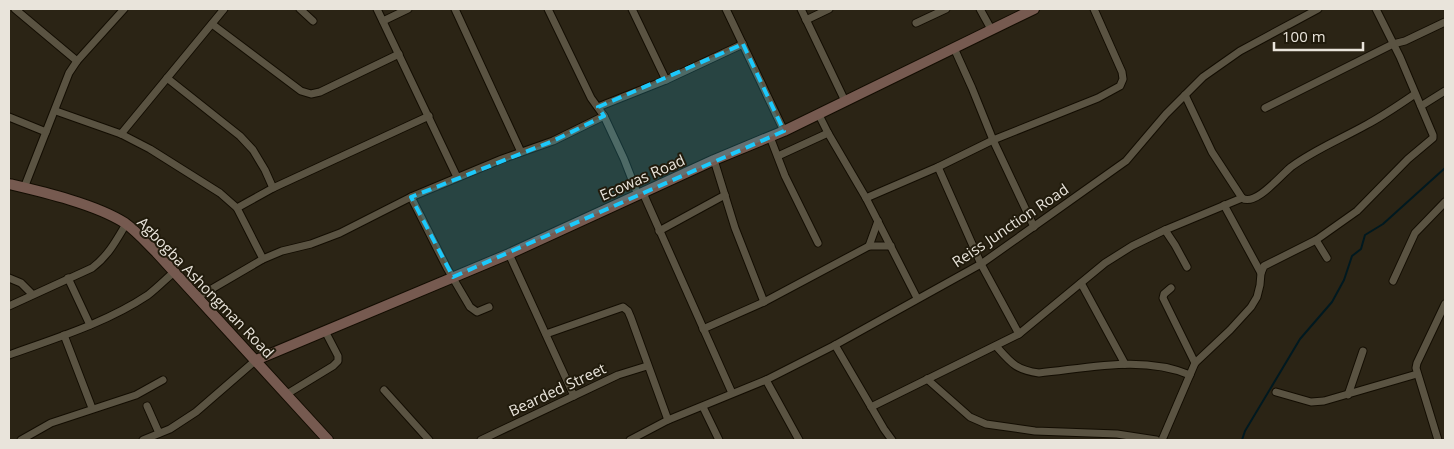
<svg xmlns="http://www.w3.org/2000/svg" width="1454" height="449" font-family="'Open Sans',sans-serif">
<style>
.lines{fill:none;stroke-linecap:round;stroke-linejoin:round}
.stream{stroke:#001920;stroke-width:2}
.street-casing{stroke:#130d02;stroke-width:9}
.secondary-casing{stroke:#130d02;stroke-width:12}
.street{stroke:#5a5342;stroke-width:7}
.secondary{stroke:#765a50;stroke-width:10}
.marked{fill:#1cc9fc;fill-opacity:0.2;stroke:#1cc9fc;stroke-width:4;stroke-dasharray:10 6;stroke-linejoin:round}
.labels{text-anchor:middle;dominant-baseline:central;stroke-width:4;stroke-linejoin:round;paint-order:stroke}
.street-label{font-size:15px;fill:#e9e4db;stroke:#211b0c}
</style>
<rect width="100%" height="100%" fill="#2b2415"/>
<g class="lines">
<path class="stream" d="M1242 440 1245 431 1300 339 1332 302 1344 280 1352 256 1361 249 1365 235 1383 224 1445 168"/>
<g class="street-casing">
<g id="street">
<path d="M15 9 77 61"/>
<path d="M300 9 313 21"/>
<path d="M377 9 457 177"/>
<path d="M455 9 521 152"/>
<path d="M548 9 591 98 604 116 624 159 638 195"/>
<path d="M632 9 666 80"/>
<path d="M726 9 784 131"/>
<path d="M801 9 845 101"/>
<path d="M980 9 991 29"/>
<path d="M806 20 829 9"/>
<path d="M383 21 408 9"/>
<path d="M916 23 946 9"/>
<path d="M212 24 301 91 311 94 320 92 399 54"/>
<path d="M954 48 972 88 993 140 1034 227"/>
<path d="M167 78 240 136 253 150 265 170 273 188"/>
<path d="M1185 95 1212 152 1242 198C1255 207 1281 175 1291 167 1314 150 1341 139 1366 125 1383 116 1399 105 1415 94"/>
<path d="M1421 106 1445 91"/>
<path d="M598 107 666 80 743 44"/>
<path d="M1265 108 1393 44 1405 41 1445 22"/>
<path d="M56 111 121 134 150 149 220 193 237 208"/>
<path d="M819 115 828 133 866 198 917 298"/>
<path d="M9 117 46 132"/>
<path d="M121 134 224 9"/>
<path d="M770 137 785 176 818 243"/>
<path d="M778 156 828 133"/>
<path d="M714 160 735 228 764 302"/>
<path d="M938 167 981 264 1019 334"/>
<path d="M24 188 69 73 77 61 124 9"/>
<path d="M643 193 732 393"/>
<path d="M411 197 447 268 470 307 477 312 489 307"/>
<path d="M866 198 938 167 993 140 1098 98 1120 86 1123 79 1122 72 1094 9"/>
<path d="M1224 205 1261 273"/>
<path d="M1165 230 1175 245 1187 267"/>
<path d="M659 231 725 195"/>
<path d="M1316 240 1327 258"/>
<path d="M869 246 878 221"/>
<path d="M509 254 574 396"/>
<path d="M263 259 237 208 273 188 429 116"/>
<path d="M9 278 21 283 32 294"/>
<path d="M68 278 90 325"/>
<path d="M1393 281 1415 233 1445 202"/>
<path d="M1081 283 1125 364"/>
<path d="M1171 288 1164 294 1163 298 1195 363"/>
<path d="M198 297 263 259 282 251 311 244 340 233 411 197 502 159 553 141 604 116"/>
<path d="M9 306 92 268C108 256 116 241 126 224"/>
<path d="M703 329 764 302 869 246H891"/>
<path d="M546 334 623 307 628 311 631 318 668 420"/>
<path d="M64 335 92 408"/>
<path d="M835 345 884 429 892 440"/>
<path d="M996 346C1011 363 1016 370 1039 373 1089 368 1143 355 1190 375"/>
<path d="M9 355C56 338 106 323 148 295 157 288 166 279 174 272"/>
<path d="M927 379 970 417 986 424 1035 431 1117 434 1156 440"/>
<path d="M766 380 799 440"/>
<path d="M384 390 429 440"/>
<path d="M1276 392 1311 402 1324 401 1417 374"/>
<path d="M287 394 333 366 338 361V356L325 331"/>
<path d="M1348 395 1363 351"/>
<path d="M147 406 159 433"/>
<path d="M703 407 719 440"/>
<path d="M871 407 1019 334 1105 263 1132 246 1165 230 1242 198"/>
<path d="M21 440 51 423 136 395 163 380"/>
<path d="M143 440 170 429 196 412 256 360"/>
<path d="M481 440 618 375 647 366"/>
<path d="M630 440 668 420 766 380 835 345 981 264 1126 161 1166 114 1203 77 1240 51 1318 9"/>
<path d="M1162 440 1195 363 1230 330 1251 307 1257 297 1260 285 1261 273 1264 266 1316 240 1357 211 1408 159 1433 138V135L1400 57 1376 9"/>
<path d="M1438 440 1416 368 1417 363 1445 304"/>
</g>
</g>
<g class="secondary-casing">
<g id="secondary">
<path d="M9 184C43 192 95 204 125 223 136 231 146 242 156 252L328 440"/>
<path d="M256 360 509 254 714 160 784 131 1034 9"/>
</g>
</g>
<use href="#street" class="street"/>
<use href="#secondary" class="secondary"/>
</g>
<path class="marked" d="M743 44 784 131 453 277 411 197 553 141 604 116 598 107Z"/>
<g class="labels">
<g class="street-label">
<text transform="translate(642 177) rotate(-24)">Ecowas Road</text>
<text transform="translate(1010 225) rotate(-34)">Reiss Junction Road</text>
<text transform="translate(206 287) rotate(46)">Agbogba Ashongman Road</text>
<text transform="translate(557 389) rotate(-25)">Bearded Street</text>
</g>
</g>
<rect width="1454" height="449" fill="none" stroke="#e9e4db" stroke-width="20"/>
<path d="M1274 42v8h89v-8" fill="none" stroke="#e9e4db" stroke-width="2.5"/>
<text x="1282" y="42" font-size="15" fill="#e9e4db" stroke="#211b0c" stroke-width="4" paint-order="stroke">100 m</text>
</svg>
